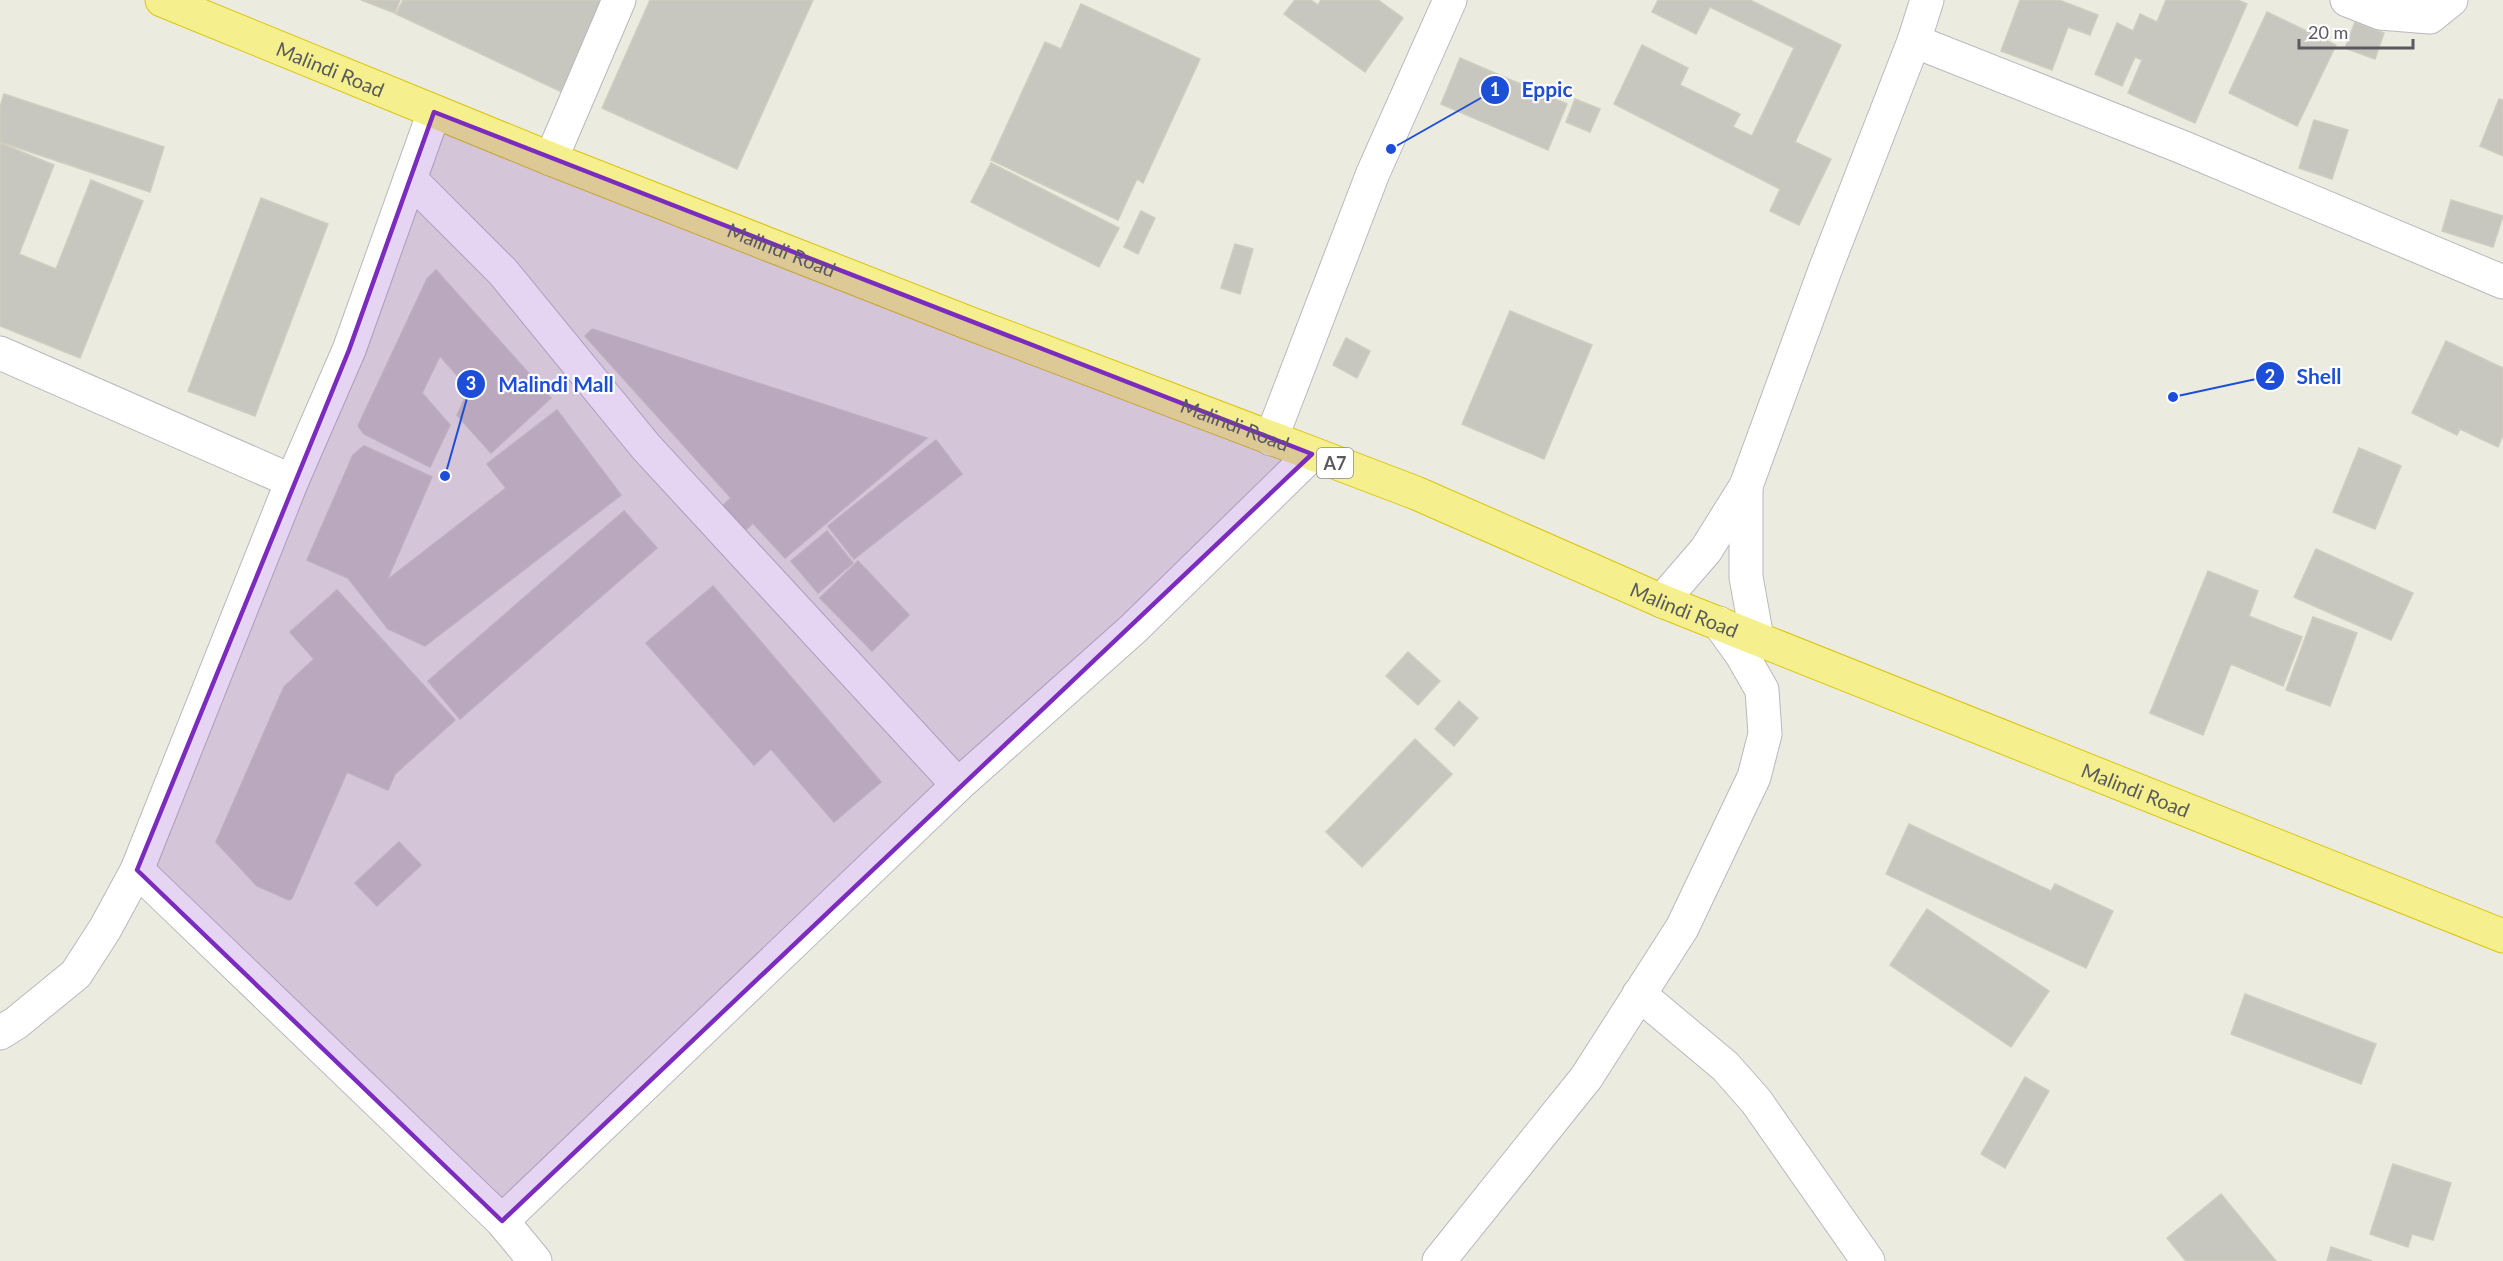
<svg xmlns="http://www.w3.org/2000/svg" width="2503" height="1261" font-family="Lato,sans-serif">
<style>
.building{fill:#c8c7bf;stroke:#cfcdbf;stroke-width:1.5}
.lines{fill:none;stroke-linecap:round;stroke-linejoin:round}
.minor-casing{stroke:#b8b9be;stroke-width:35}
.highway-casing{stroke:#dbc510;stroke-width:35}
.minor{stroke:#fff;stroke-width:33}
.highway{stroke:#f5f08d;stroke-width:33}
.marked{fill:#7b2cbf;fill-opacity:0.2;stroke:#7b2cbf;stroke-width:4.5;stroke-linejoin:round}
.labels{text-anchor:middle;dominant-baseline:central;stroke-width:4.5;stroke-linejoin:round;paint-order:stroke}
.shield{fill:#fff;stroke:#8b8c90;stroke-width:1.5}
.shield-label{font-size:18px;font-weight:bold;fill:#595a60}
.street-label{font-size:20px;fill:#595a60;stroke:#fff}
.leader{fill:none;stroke:#1d4ed8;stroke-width:2}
.callout-dot{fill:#1d4ed8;stroke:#fff;stroke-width:2}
.mark-label{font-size:18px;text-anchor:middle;font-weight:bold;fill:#fff}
.callout-label{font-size:21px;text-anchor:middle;font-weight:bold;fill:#1d4ed8;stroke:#fff;stroke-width:4.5;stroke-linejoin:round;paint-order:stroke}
</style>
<rect width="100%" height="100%" fill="#ebebe0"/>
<g class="building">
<path d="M361 0H400L395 13Z"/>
<path d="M403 0H610L566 94 396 14Z"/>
<path d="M650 0H813L737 169 602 108Z"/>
<path d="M1295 0H1311L1318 5 1321 0H1378L1403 18 1365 72 1284 14Z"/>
<path d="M1658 0H1750L1841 45 1795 142 1831 159 1799 225 1770 211 1780 189 1614 104 1642 45 1688 68 1680 85 1740 114 1733 127 1752 136 1794 48 1710 7 1696 34 1652 12Z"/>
<path d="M2020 0H2059L2098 15 2090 35 2068 27 2052 70 2001 51Z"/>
<path d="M2166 0H2238L2247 4 2195 123 2128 93 2142 60 2135 57 2122 86 2095 74 2117 23 2133 31 2140 14 2157 22Z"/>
<path d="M1081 4 1200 59 1143 183 1137 179 1118 220 991 160 1045 42 1061 49Z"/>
<path d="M2267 12 2336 45 2297 126 2229 93Z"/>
<path d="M2355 22 2384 33 2375 59 2345 48Z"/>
<path d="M1460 58 1567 104 1548 150 1441 104Z"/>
<path d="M4 94 164 147 150 192 0 142V107Z"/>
<path d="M1575 99 1600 109 1590 132 1566 122Z"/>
<path d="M2499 99 2503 100V156L2480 146Z"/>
<path d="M2314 120 2348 130 2332 179 2299 168Z"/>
<path d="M0 143 54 165 19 254 56 269 91 180 143 201 80 358 0 326Z"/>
<path d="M991 163 1119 228 1099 267 971 202Z"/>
<path d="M261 198 328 224 255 416 188 391Z"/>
<path d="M2451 200 2503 216 2493 247 2442 231Z"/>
<path d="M1141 211 1155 218 1138 254 1124 247Z"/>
<path d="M1235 244 1253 249 1240 294 1221 288Z"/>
<path d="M436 270 551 398 491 453 457 415 469 389 440 356 422 393 450 425 430 467 364 434 358 426 427 279Z"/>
<path d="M1510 311 1592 345 1544 459 1462 424Z"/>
<path d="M592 329 927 438 785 558 753 523 741 535 718 510 731 498 585 336Z"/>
<path d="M1346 338 1370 351 1357 378 1333 365Z"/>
<path d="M2446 341 2503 368V435L2498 447 2460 429 2457 435 2412 413Z"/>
<path d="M557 410 621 495 425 646 388 629 348 578 307 560 353 455 364 446 432 477 387 580 506 488 487 464Z"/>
<path d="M936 440 962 474 854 559 828 526Z"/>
<path d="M2359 448 2401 466 2375 529 2333 512Z"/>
<path d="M624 511 657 548 460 719 428 681Z"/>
<path d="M827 531 853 563 818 593 791 561Z"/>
<path d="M2316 549 2413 593 2391 640 2294 597Z"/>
<path d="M858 561 909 615 872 651 820 598Z"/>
<path d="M2208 571 2258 591 2249 616 2302 637 2283 686 2231 664 2203 735 2150 713Z"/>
<path d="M713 586 881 782 834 822 771 749 754 765 646 643Z"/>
<path d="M337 590 455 720 395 774 388 790 347 772 292 898 289 900 257 886 216 842 284 687 314 659 290 632Z"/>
<path d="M2313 617 2357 633 2330 706 2286 690Z"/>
<path d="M1408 652 1440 681 1418 705 1386 676Z"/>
<path d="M1459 701 1478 718 1454 746 1435 729Z"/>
<path d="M1415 739 1452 774 1362 867 1326 832Z"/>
<path d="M1909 824 2051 891 2055 884 2113 911 2086 968 1886 874Z"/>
<path d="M399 842 421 865 377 906 355 883Z"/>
<path d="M1927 909 2049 991 2011 1047 1890 965Z"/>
<path d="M2245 994 2376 1044 2361 1084 2231 1034Z"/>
<path d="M2025 1077 2049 1091 2005 1168 1981 1154Z"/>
<path d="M2393 1164 2451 1183 2433 1240 2412 1234 2408 1247 2370 1234Z"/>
<path d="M2221 1194 2276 1261H2186L2167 1238Z"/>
<path d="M2331 1247 2372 1261H2327Z"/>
</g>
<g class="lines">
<g class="minor-casing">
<g id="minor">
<path d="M2347 0 2380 13 2430 17 2451 0"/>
<path d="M1914 41 2182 147 2503 282"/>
<path d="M551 159 619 0"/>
<path d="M410 179 503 272 646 447 958 785"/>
<path d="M0 353 292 481"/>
<path d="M1271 439 1373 173 1450 0"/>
<path d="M1746 486V577L1757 638"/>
<path d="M1662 601 1706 550 1746 486 1825 270 1914 41 1927 0"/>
<path d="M137 870 502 1221 535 1261"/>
<path d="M1639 994 1725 1066 1756 1101 1868 1261"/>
<path d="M0 1033 16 1023 76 974 105 929 137 870 292 481 349 350 434 112"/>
<path d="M502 1221 958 785 1133 629 1312 454"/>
<path d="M1439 1261 1586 1078 1682 928 1754 777 1765 734 1762 690 1742 655 1719 623"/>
</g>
</g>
<g class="highway-casing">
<g id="highway">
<path id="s1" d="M162 0 551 159 966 322 1416 493 1662 601 2503 936"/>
</g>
</g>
<use href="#minor" class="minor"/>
<use href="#highway" class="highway"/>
</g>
<path class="marked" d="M434 112 1312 454 502 1221 137 870 349 350Z"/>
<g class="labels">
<rect class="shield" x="1317" y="448" width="36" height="30" rx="4.5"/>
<g class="shield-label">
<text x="1335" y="463">A7</text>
</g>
<g class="street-label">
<text stroke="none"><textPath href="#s1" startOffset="182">Malindi Road</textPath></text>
<text stroke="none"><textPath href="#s1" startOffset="668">Malindi Road</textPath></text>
<text stroke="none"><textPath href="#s1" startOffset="1154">Malindi Road</textPath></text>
<text stroke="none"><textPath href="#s1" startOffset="1640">Malindi Road</textPath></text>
<text stroke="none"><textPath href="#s1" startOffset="2126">Malindi Road</textPath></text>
</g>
</g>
<path class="leader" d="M1391 149L1495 90M2173 397L2270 376M445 476L471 384"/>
<g class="callout-dot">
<circle cx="1391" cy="149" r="6"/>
<circle cx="2173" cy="397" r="6"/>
<circle cx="445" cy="476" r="6"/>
<circle cx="1495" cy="90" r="15"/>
<circle cx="2270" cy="376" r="15"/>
<circle cx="471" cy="384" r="15"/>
</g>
<g class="mark-label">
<text x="1495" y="96">1</text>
<text x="2270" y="383">2</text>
<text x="471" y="390">3</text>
</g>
<g class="callout-label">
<text x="1547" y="97">Eppic</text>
<text x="2319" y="384">Shell</text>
<text x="556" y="392">Malindi Mall</text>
</g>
<path d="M2299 39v9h114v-9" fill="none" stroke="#595a60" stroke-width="3"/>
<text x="2308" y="39" font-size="18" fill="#595a60" stroke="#ffffff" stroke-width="4.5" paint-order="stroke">20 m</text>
</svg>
